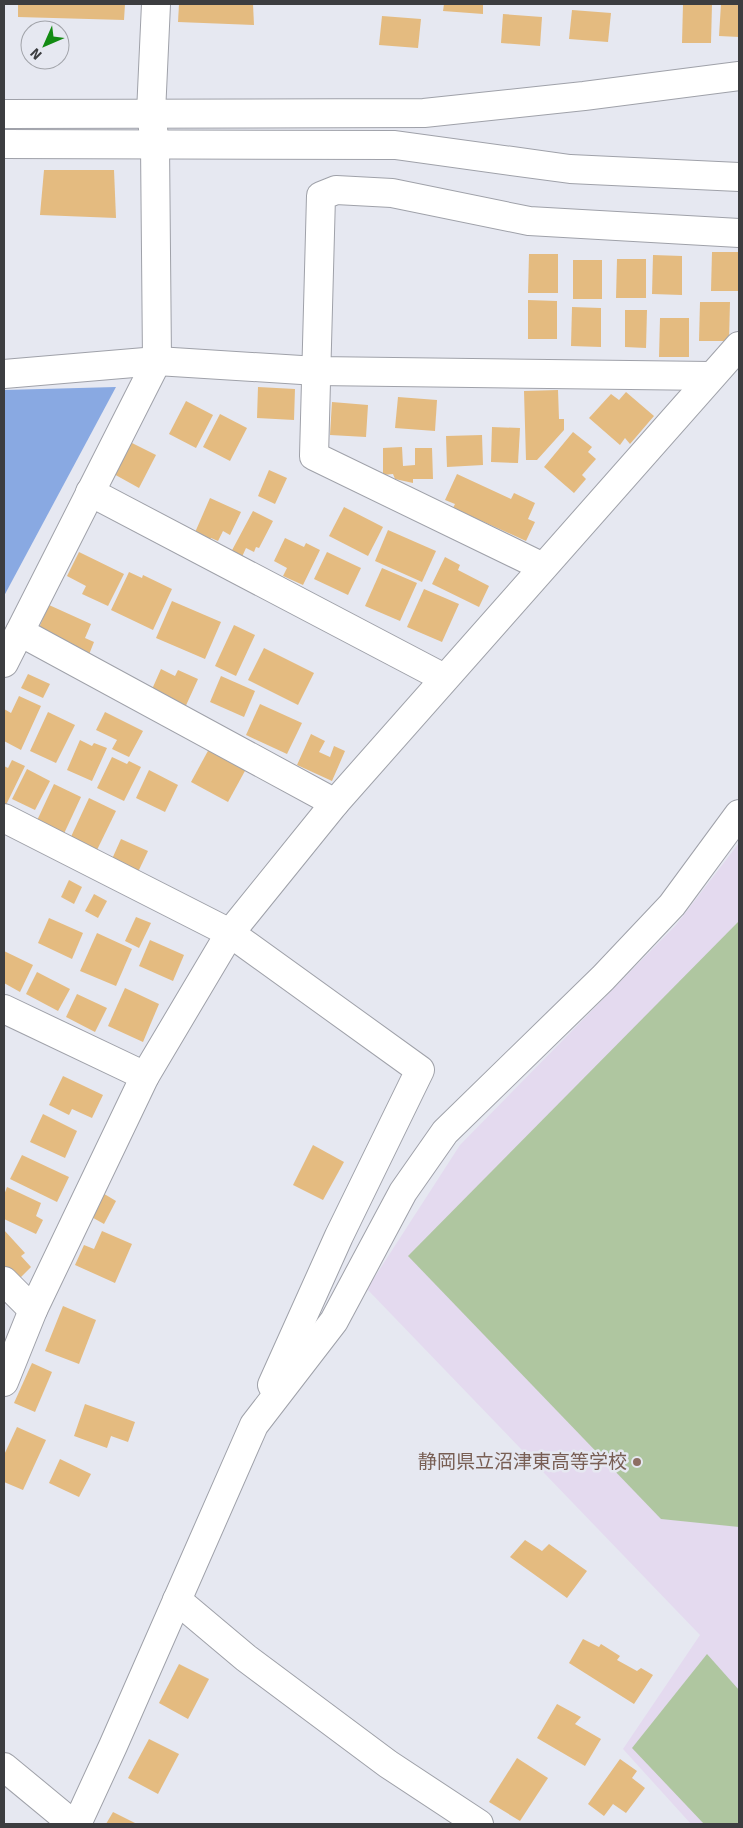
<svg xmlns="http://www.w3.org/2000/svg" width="743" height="1828" font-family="Signika,'Noto Sans JP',sans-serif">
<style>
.education{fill:#e4daef}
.green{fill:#afc6a0}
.water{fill:#89a9e2}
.building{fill:#e4bb80}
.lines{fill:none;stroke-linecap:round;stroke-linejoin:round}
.street-casing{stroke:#9fa1a9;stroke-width:30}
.secondary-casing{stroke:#9fa1a9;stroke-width:30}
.street{stroke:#fff;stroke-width:28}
.secondary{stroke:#fff;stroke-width:28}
.education-dot{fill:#8d6e63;stroke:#e6e8f1;stroke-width:2}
.labels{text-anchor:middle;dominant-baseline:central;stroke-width:5;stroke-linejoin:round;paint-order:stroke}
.education-label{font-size:19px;fill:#785e54;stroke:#e6e8f1;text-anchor:end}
</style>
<rect width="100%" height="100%" fill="#e6e8f1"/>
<path class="education" d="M739 843V1824H691L623 1749 700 1635 367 1289 460 1145 676 925Z"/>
<g class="green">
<path d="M739 921V1527L661 1519 408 1256Z"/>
<path d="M707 1654 739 1690V1824H704L632 1748Z"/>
</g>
<path class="water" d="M116 387 4 596V390Z"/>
<g class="building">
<path d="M18 4H125L124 20 18 17Z"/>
<path d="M179 4H253L254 25 178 22Z"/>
<path d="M444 4H483V14L443 11Z"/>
<path d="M683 4H712L711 43H682Z"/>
<path d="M721 4H739V37L719 36Z"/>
<path d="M572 10 611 13 608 42 569 39Z"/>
<path d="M503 14 542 17 540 46 501 43Z"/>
<path d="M382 16 421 19 418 48 379 45Z"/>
<path d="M44 170H114L116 218 40 215Z"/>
<path d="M712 252H739V291H711Z"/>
<path d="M529 254H558V293H528Z"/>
<path d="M653 255 682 256V295L652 294Z"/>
<path d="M617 259H646V298H616Z"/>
<rect x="573" y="260" width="29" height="39"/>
<path d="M528 300 557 301V339H528Z"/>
<path d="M700 302H730L729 341H699Z"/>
<path d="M572 307 601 308V347L571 346Z"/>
<path d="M625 310H647L646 348 625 347Z"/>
<path d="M660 318H689V357H659Z"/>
<path d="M258 387 295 389 294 420 257 418Z"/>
<path d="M558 390 559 419H564V430L537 460H526L524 391Z"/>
<path d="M626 392 654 416 630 444 625 438 620 445 589 418 611 394 619 400Z"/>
<path d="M398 397 437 400 435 431 395 428Z"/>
<path d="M186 401 213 415 196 448 169 434Z"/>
<path d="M332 402 368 405 366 437 330 435Z"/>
<path d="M220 414 247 428 230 461 203 447Z"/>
<path d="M492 427 520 428 518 463 491 462Z"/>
<path d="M573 432 592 447 588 452 596 459 582 475 586 479 574 493 544 467Z"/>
<path d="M482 435 483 465 447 467 446 436Z"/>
<path d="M128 441 156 455 139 488 112 473Z"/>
<path d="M402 447 403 466 415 465V448H432L433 479H413V483L395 479 393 474 383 475V448Z"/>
<path d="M269 470 287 478 275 504 258 496Z"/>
<path d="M457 474 511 499 514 493 535 503 528 519 535 522 526 541 453 508 455 504 445 500Z"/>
<path d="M210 498 241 512 230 535 223 531 218 541 211 538 208 544 193 537Z"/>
<path d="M344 507 383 527 368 556 329 536Z"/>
<path d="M253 511 273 521 259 548 256 547 254 552 246 548 241 559 230 554Z"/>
<path d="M388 530 436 551 422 582 375 561Z"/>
<path d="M285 538 304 547 306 543 320 550 303 585 283 576 287 568 274 561Z"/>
<path d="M79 552 124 574 108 606 82 594 86 586 67 576Z"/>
<path d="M327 552 361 568 348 595 314 579Z"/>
<path d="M445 557 460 565 458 570 489 586 479 607 432 584Z"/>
<path d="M382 568 417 583 400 621 365 606Z"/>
<path d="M129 572 142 578 143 575 172 589 153 630 111 610Z"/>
<path d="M424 589 459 604 442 642 407 627Z"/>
<path d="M172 601 221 622 205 659 156 638Z"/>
<path d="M49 605 91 624 85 638 94 642 86 662 34 639Z"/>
<path d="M234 625 255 635 236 676 215 666Z"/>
<path d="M264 648 314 673 298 705 248 680Z"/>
<path d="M161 669 175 676 178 670 198 679 183 712 149 696Z"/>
<path d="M28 674 50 684 43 698 21 688Z"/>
<path d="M221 676 255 691 244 717 210 702Z"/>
<path d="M19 696 41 706 21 750 4 741V709L11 713Z"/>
<path d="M260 704 302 723 287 754 246 735Z"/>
<path d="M48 712 75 725 56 763 30 751Z"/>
<path d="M105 712 143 731 129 757 112 749 117 740 96 730Z"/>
<path d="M311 734 325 741 319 752 330 757 334 746 345 751 332 781 297 765Z"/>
<path d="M80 740 92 746 94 743 107 748 92 781 67 770Z"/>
<path d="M209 749 246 769 228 802 191 782Z"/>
<path d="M112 757 127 764 129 761 141 767 124 801 97 788Z"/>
<path d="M12 760 25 766 6 805 4 804V766L8 768Z"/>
<path d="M27 769 50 781 35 810 12 799Z"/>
<path d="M149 770 178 785 165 812 136 798Z"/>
<path d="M54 784 81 797 61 840 34 827Z"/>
<path d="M89 798 116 811 95 854 69 841Z"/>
<path d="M121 839 148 851 138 872 112 859Z"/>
<path d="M69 880 82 887 74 904 61 897Z"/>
<path d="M94 894 107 901 98 918 85 911Z"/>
<path d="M136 917 151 923 139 948 125 941Z"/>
<path d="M49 918 83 933 72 959 38 943Z"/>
<path d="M97 933 132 949 116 986 80 971Z"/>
<path d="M150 940 184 955 173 981 139 966Z"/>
<path d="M4 951 33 965 20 992 4 983Z"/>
<path d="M37 972 70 989 58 1011 26 994Z"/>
<path d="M125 988 159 1004 143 1042 108 1026Z"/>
<path d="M77 994 107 1008 95 1032 66 1017Z"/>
<path d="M63 1076 103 1095 92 1118 72 1109 69 1115 49 1105Z"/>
<path d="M43 1114 77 1131 65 1158 30 1142Z"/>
<path d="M313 1145 344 1162 323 1200 293 1185Z"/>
<path d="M22 1155 69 1177 57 1202 10 1179Z"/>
<path d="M7 1187 41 1203 36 1216 43 1220 36 1234 4 1219V1195Z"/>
<path d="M101 1192 116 1201 104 1224 88 1215Z"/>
<path d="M4 1230 25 1253 21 1256 31 1267 18 1280 4 1265Z"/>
<path d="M102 1231 132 1244 115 1283 75 1265 84 1245 94 1249Z"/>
<path d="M63 1306 96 1320 79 1364 45 1351Z"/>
<path d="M32 1363 52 1372 35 1412 14 1403Z"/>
<path d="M85 1404 135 1422 128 1442 111 1436 107 1448 74 1436Z"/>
<path d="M17 1427 46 1440 23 1490 4 1482V1455Z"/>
<path d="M60 1459 91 1474 79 1497 49 1483Z"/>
<path d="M525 1540 542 1551 549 1544 587 1571 567 1598 510 1557Z"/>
<path d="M583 1639 599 1647 601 1644 620 1656 617 1660 637 1671 641 1668 653 1675 634 1704 569 1663Z"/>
<path d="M179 1664 209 1679 188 1719 159 1703Z"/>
<path d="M557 1704 581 1717 575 1724 601 1739 585 1766 537 1738Z"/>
<path d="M149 1739 179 1754 158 1794 128 1778Z"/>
<path d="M517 1758 548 1778 520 1821 489 1802Z"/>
<path d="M620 1759 637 1771 632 1778 645 1788 626 1813 613 1804 604 1816 588 1804Z"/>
<path d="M113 1812 137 1824H106Z"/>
</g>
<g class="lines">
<g class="street-casing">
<g id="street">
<path d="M4 374 157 361 317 371 711 376"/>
<path d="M90 492 444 678"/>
<path d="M543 567 314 456 321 196 336 190 392 193 529 221 739 233"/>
<path d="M20 632 335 803"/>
<path d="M4 663 157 361 155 144 151 113 156 4"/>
<path d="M4 818 230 933 420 1070 339 1236 272 1385"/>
<path d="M4 1009 145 1076"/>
<path d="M4 1281 33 1310"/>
<path d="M4 1382 33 1310 145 1076 230 933 335 803 739 346"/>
<path d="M177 1600 246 1658 388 1764 479 1824"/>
<path d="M4 1767 73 1824"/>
<path d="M77 1824 113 1746 254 1425 334 1321 403 1192 445 1132 603 978 672 905 739 814"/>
</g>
</g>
<g class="secondary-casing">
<g id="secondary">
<path d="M4 114 424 113 584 96 739 76"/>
<path d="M4 144 395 145 570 169 739 177"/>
</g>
</g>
<use href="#street" class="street"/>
<use href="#secondary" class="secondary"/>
</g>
<circle class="education-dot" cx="637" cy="1462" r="5"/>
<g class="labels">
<g class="education-label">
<text x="627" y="1462">静岡県立沼津東高等学校</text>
</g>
</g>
<rect width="743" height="1828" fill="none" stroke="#3c3d40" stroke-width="10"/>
<g transform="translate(45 45) rotate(225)"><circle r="24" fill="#e6e8f1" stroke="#a2a4aa"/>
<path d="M0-4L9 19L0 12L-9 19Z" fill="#138b13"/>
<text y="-8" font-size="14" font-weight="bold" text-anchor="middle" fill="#3c3d40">N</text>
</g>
</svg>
